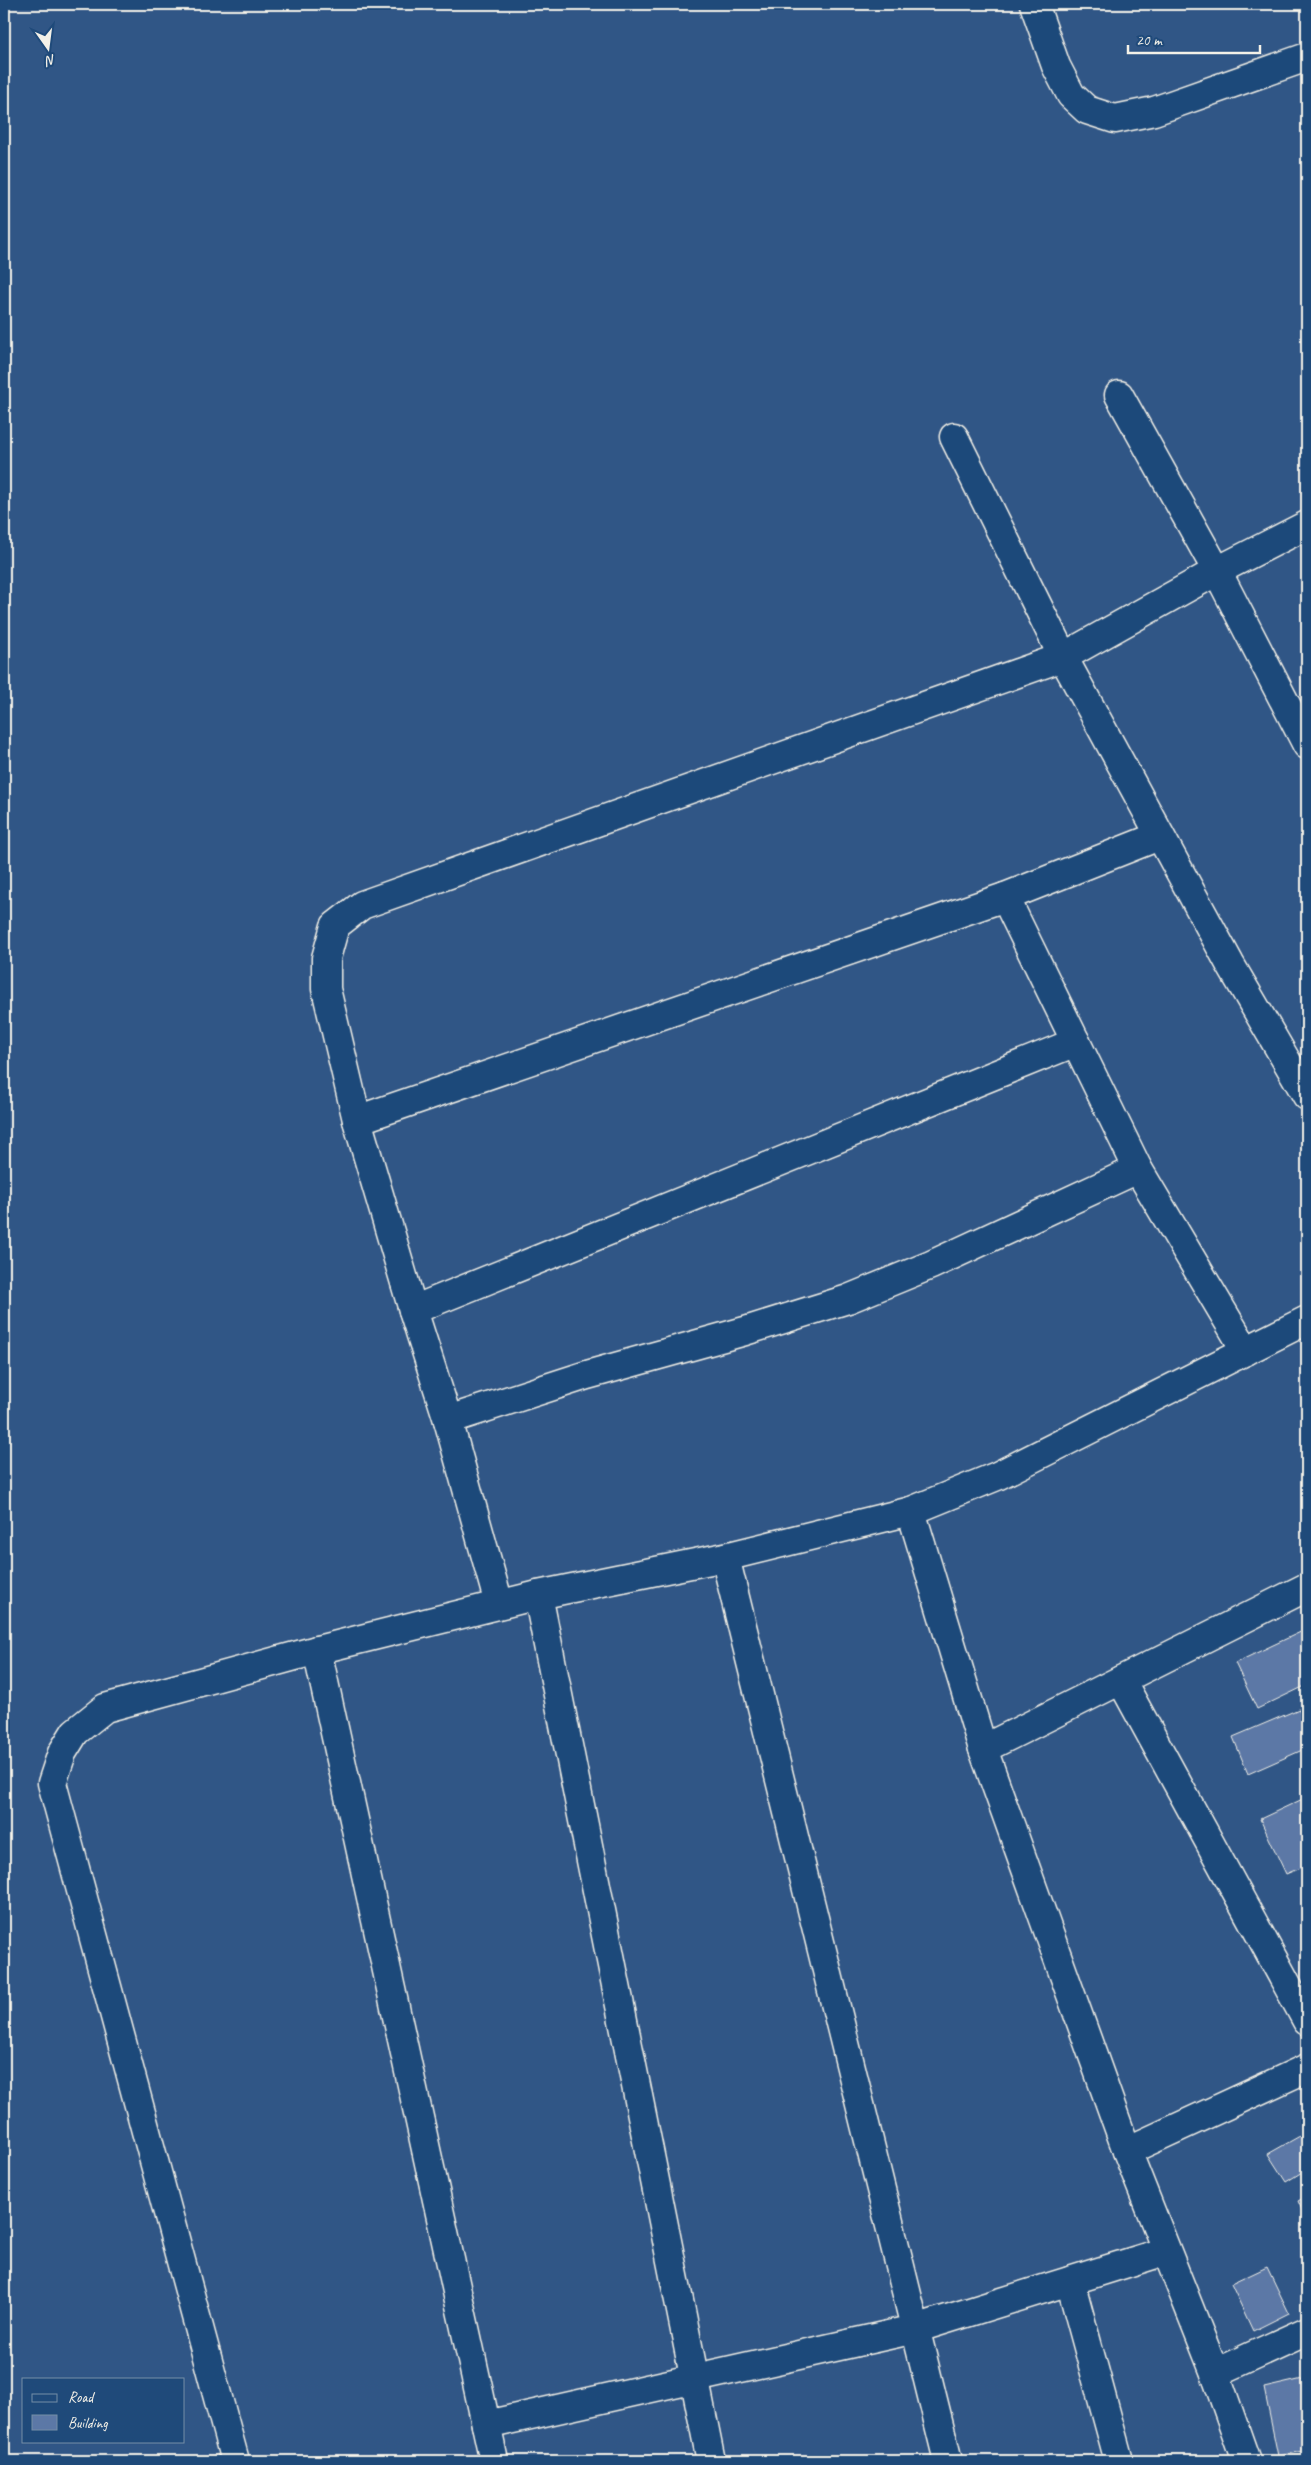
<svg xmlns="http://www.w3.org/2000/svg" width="1311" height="2465" font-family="Caveat,sans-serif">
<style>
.building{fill:#5c78a6;stroke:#f4f1e8}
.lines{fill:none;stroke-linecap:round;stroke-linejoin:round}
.street-casing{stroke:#f4f1e8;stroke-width:31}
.street{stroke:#1f4a7a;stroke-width:28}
</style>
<rect width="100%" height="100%" fill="#305686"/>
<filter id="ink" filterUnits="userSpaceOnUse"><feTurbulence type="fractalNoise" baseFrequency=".02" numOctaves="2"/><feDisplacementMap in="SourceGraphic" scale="10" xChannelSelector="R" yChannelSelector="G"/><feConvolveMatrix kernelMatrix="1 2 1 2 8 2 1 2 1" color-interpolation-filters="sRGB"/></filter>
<g filter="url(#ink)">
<g class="building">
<path d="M1307 1629V1685L1257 1709 1235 1663Z"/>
<path d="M1299 1709 1307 1729V1748L1248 1774 1233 1737Z"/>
<path d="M1307 1797V1865L1286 1874 1260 1819Z"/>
<path d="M1307 2132V2169L1286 2182 1268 2154Z"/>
<path d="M1307 2196V2221L1298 2201Z"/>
<path d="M1267 2267 1289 2313 1253 2331 1231 2284Z"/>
<path d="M1307 2378V2450L1278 2456 1264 2388Z"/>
</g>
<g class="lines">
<g class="street-casing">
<g id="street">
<path d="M1034 4 1056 66 1071 95 1087 110 1115 119 1154 111 1307 57"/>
<path d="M1119 395 1217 571 1307 745"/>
<path d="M954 437 1063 657 1230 964 1307 1096"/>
<path d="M1005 897 1159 836"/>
<path d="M357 1120 1005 897 1138 1169 1246 1351"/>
<path d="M413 1310 1076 1042"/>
<path d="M448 1420 587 1375 745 1331 848 1299 931 1265 1138 1169"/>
<path d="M911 1511 983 1749 1127 2151 1215 2373 1246 2461"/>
<path d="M725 1557 948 2461"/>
<path d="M538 1595 711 2461"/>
<path d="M499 1604 448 1420 413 1310 357 1120 326 989V958L335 926 362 905 1063 657 1217 571 1307 525"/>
<path d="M317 1650 494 2461"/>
<path d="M1121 1680 1307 2021"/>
<path d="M983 1749 1307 1587"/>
<path d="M1127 2151 1307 2068"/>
<path d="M1070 2281 1119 2461"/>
<path d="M1215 2373 1307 2331"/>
<path d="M486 2425 915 2329 1166 2251"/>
<path d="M235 2461 52 1783 62 1753 75 1732 105 1708 317 1650 538 1595 725 1557 911 1511 997 1476 1307 1320"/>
</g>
</g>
<use href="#street" class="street"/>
</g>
</g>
<rect width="1311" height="2465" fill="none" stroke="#1f4a7a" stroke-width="20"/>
<rect x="10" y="10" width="1291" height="2445" fill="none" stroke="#f4f1e8" stroke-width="2" filter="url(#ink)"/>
<rect x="22" y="2378" width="162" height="65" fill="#1f4a7a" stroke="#748da6"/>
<rect x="32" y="2394" width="25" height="8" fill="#1f4a7a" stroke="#748da6"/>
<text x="68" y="2402" font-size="15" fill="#f4f1e8">Road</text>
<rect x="32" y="2415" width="25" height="15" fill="#5c78a6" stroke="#748da6"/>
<text x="68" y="2428" font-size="15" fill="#f4f1e8">Building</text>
<g transform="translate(48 48) rotate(166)" stroke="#1f4a7a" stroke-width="4" paint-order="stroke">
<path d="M0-4L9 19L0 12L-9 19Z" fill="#f4f1e8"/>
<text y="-8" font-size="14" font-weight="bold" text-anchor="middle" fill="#f4f1e8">N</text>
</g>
<path d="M1128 45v8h132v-8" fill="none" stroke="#f4f1e8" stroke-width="2.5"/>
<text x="1136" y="45" font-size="15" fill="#f4f1e8" stroke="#1f4a7a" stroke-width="4" paint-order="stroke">20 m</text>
</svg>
